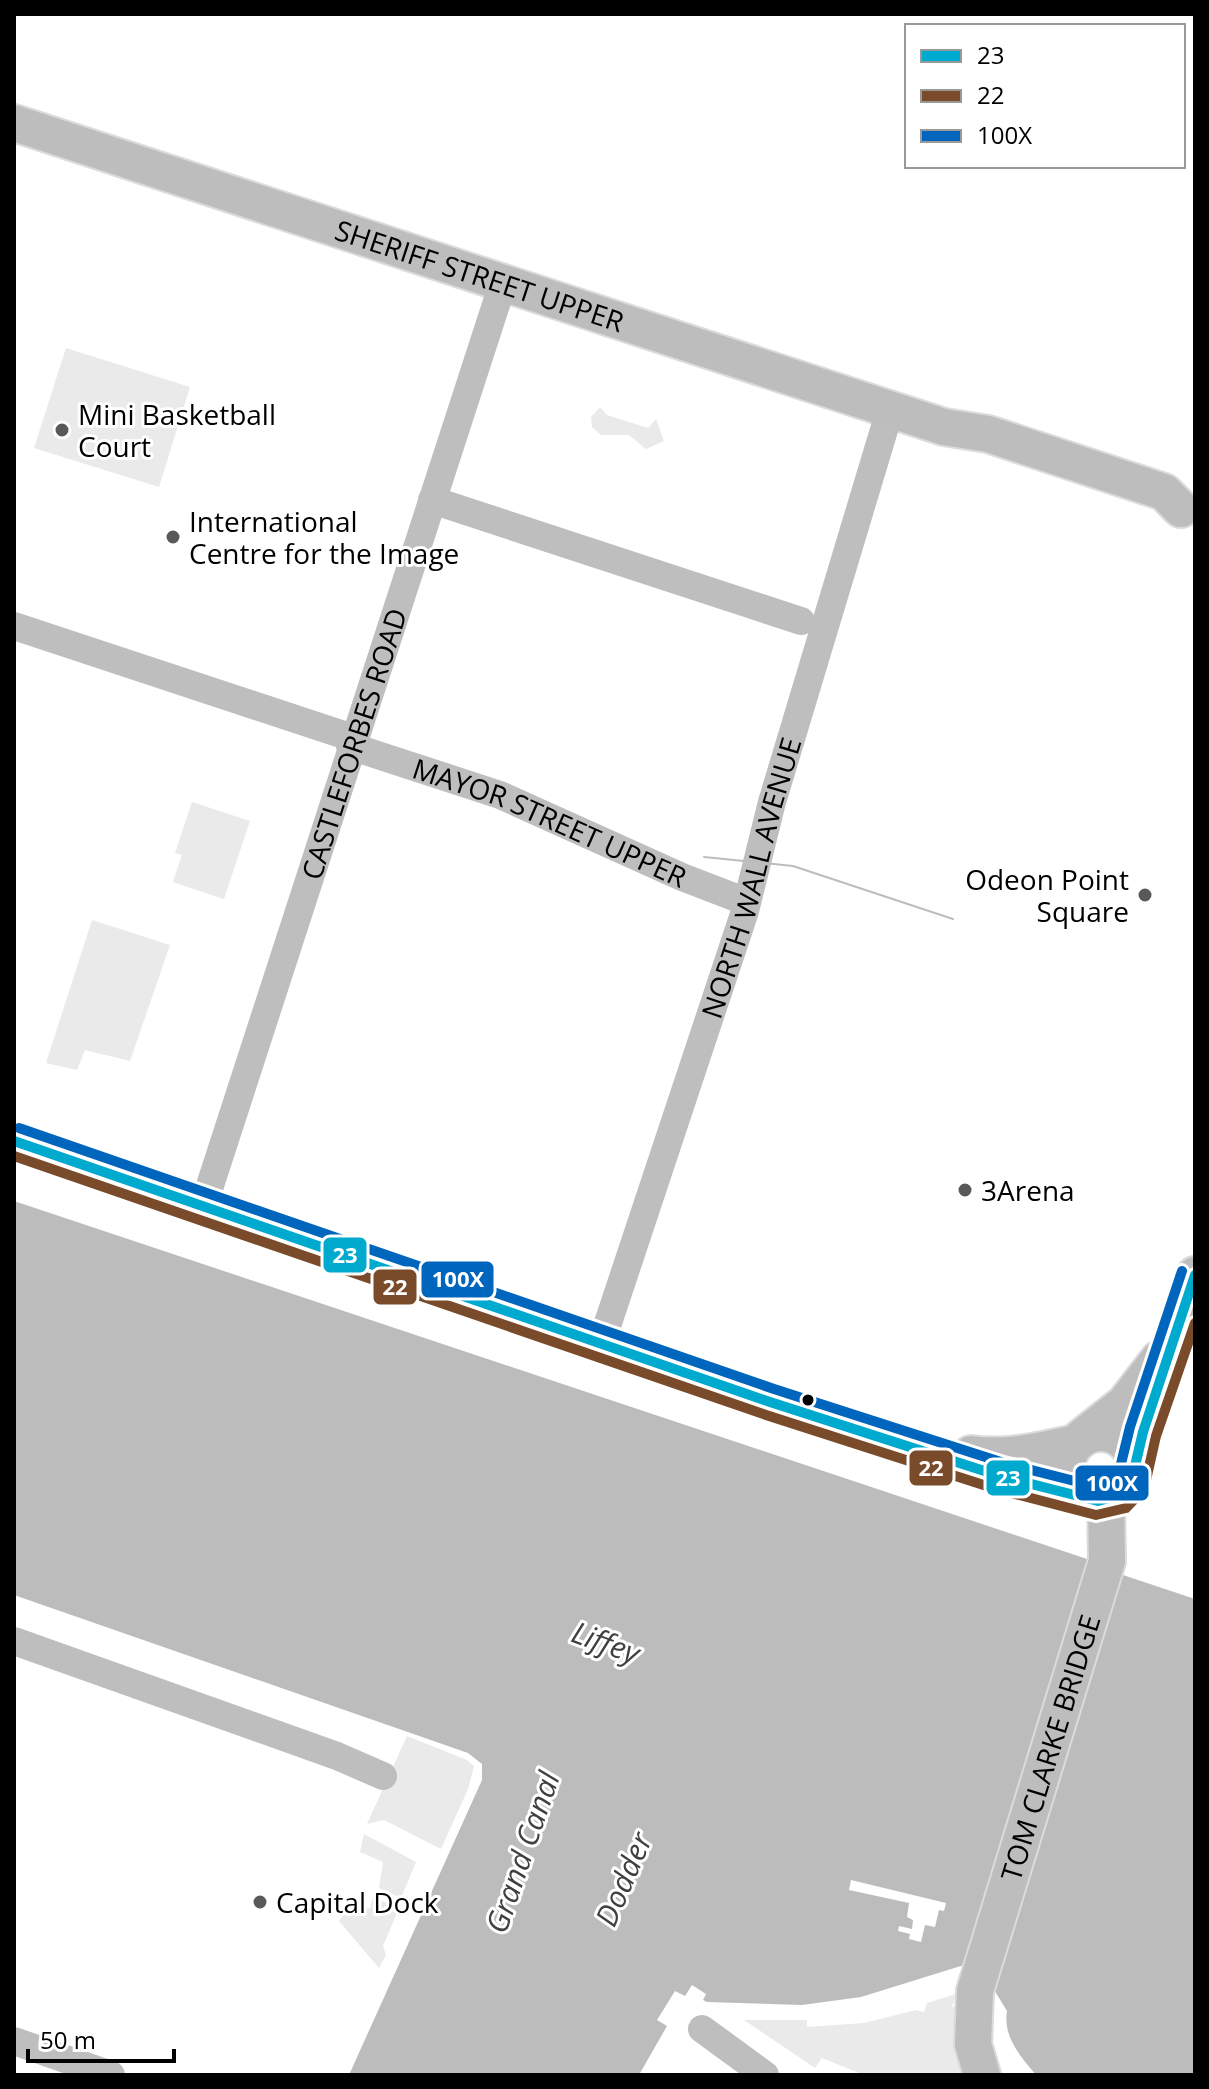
<svg xmlns="http://www.w3.org/2000/svg" width="1209" height="2089" font-family="'Open Sans',sans-serif">
<style>
.green{fill:#eaeaea}
.water{fill:#bcbcbc}
.pier{fill:#fff}
.lines{fill:none;stroke-linecap:round;stroke-linejoin:round}
.major-casing{stroke:#dbdbdb;stroke-width:40}
.minor{stroke:#bebebe;stroke-width:28}
.major{stroke:#bdbdbd;stroke-width:36}
.tram{stroke:#bdbdbd;stroke-width:2}
.bus-1-casing{stroke:#fff;stroke-width:16}
.bus-2-casing{stroke:#fff;stroke-width:16}
.bus-3-casing{stroke:#fff;stroke-width:16}
.bus-1{stroke:#00a9ce;stroke-width:10}
.bus-2{stroke:#7a4b2a;stroke-width:10}
.bus-3{stroke:#0065bd;stroke-width:10}
.poi-dot{fill:#595959;stroke:#fff;stroke-width:3}
.bus-dot{fill:#000;stroke:#fff;stroke-width:3}
.labels{text-anchor:middle;dominant-baseline:central;stroke-width:6;stroke-linejoin:round;paint-order:stroke}
.street-label{font-size:28px;fill:#000;stroke:#fff}
.poi-label{font-size:28px;fill:#000;stroke:#fff;text-anchor:start}
.water-label{font-size:30px;font-style:italic;fill:#404040;stroke:#fff}
.line-badge{stroke:#fff;stroke-width:3}
.badge-label{font-size:22px;text-anchor:middle;font-weight:bold;fill:#fff}
</style>
<rect width="100%" height="100%" fill="#fff"/>
<g class="green">
<path d="M66 348 190 387 159 487 34 448Z"/>
<path d="M600 407 607 415 648 428 656 419 664 441 646 449 629 435H601L592 427 591 417Z"/>
<path d="M192 802 250 821 224 899 173 882 182 855 175 853Z"/>
<path d="M92 920 170 945 130 1061 85 1050 77 1070 46 1063Z"/>
<path d="M407 1736 467 1760 474 1766 468 1789 441 1849 384 1820 367 1824Z"/>
<path d="M364 1834 416 1862 401 1898 379 1888 383 1862 360 1852Z"/>
<path d="M373 1897 399 1908 383 1946 386 1955 379 1968 339 1921 348 1908H370Z"/>
<path d="M956 1994 952 2007 960 2008 968 2075H864L822 2058 815 2068 744 2020H807V2027L864 2023 916 2010 924 2012 927 2003Z"/>
</g>
<path class="water" d="M14 1201 1090 1560V1564L1195 1599V2075H1036C1020 2056 1003 2037 1007 2011L993 1988 964 1965 861 1997 802 2005 707 2002 703 2000 706 1994 692 1985 685 1996 675 1991 657 2020 667 2026 639 2075H349L482 1780V1764L468 1753 14 1595Z"/>
<path class="pier" d="M851 1880 946 1903 944 1911 939 1910 935 1927 925 1925 921 1942 909 1939 910 1934 898 1931 899 1926 912 1929 913 1920 907 1917 909 1903 849 1890Z"/>
<g class="lines">
<g class="major-casing">
<g id="major">
<path id="s4" d="M14 123 944 427 988 434 1164 492 1181 509"/>
<path d="M14 1141 770 1402 1000 1476 1089 1499"/>
<circle cx="1101" cy="1467" r="34"/>
<path d="M1082 1437 1125 1403 1159 1359"/>
<path d="M971 1454C1007 1459 1040 1451 1076 1443"/>
<path d="M1134 1473C1148 1406 1175 1341 1195 1275"/>
<path id="s5" d="M982 2075 973 2044 975 1991 1107 1561 1106 1501"/>
</g>
</g>
<g class="minor">
<path d="M432 500 801 621"/>
<path d="M14 626 353 738"/>
<path id="s1" d="M350 746 500 795 682 877 747 902"/>
<path id="s2" d="M204 1204 503 283"/>
<path id="s3" d="M601 1344 745 911 772 802 890 410"/>
<path d="M14 1641 337 1756 383 1776"/>
<path d="M702 2029 765 2075"/>
<path d="M14 2041 111 2075"/>
</g>
<use href="#major" class="major"/>
<path class="tram" d="M704 857 793 866 953 919"/>
<g class="bus-1-casing">
<path id="bus-1" d="M14 1141 770 1402 1000 1476 1098 1501 1120 1495 1131 1483 1143 1432 1195 1275"/>
</g>
<g class="bus-2-casing">
<path id="bus-2" d="M14 1156 766 1415 996 1489 1096 1515 1126 1508 1144 1489 1156 1436 1195 1323"/>
</g>
<g class="bus-3-casing">
<path id="bus-3" d="M19 1128 774 1389 1004 1463 1098 1487 1112 1483 1118 1476 1130 1427 1182 1271"/>
</g>
<use href="#bus-1" class="bus-1"/>
<use href="#bus-2" class="bus-2"/>
<use href="#bus-3" class="bus-3"/>
</g>
<g class="poi-dot">
<circle cx="62" cy="430" r="8"/>
<circle cx="173" cy="537" r="8"/>
<circle cx="1145" cy="895" r="8"/>
<circle cx="965" cy="1190" r="8"/>
<circle cx="260" cy="1902" r="8"/>
</g>
<circle class="bus-dot" cx="808" cy="1400" r="7"/>
<g class="labels">
<g class="street-label">
<text stroke="none"><textPath href="#s4" startOffset="490">SHERIFF STREET UPPER</textPath></text>
<text stroke="none"><textPath href="#s2" startOffset="484">CASTLEFORBES ROAD</textPath></text>
<text stroke="none"><textPath href="#s1" startOffset="214">MAYOR STREET UPPER</textPath></text>
<text stroke="none"><textPath href="#s3" startOffset="490">NORTH WALL AVENUE</textPath></text>
<text stroke="none"><textPath href="#s5" startOffset="340">TOM CLARKE BRIDGE</textPath></text>
</g>
<g class="poi-label">
<text x="78" y="414">Mini Basketball<tspan x="78" dy="32">Court</tspan></text>
<text x="189" y="521">International<tspan x="189" dy="32">Centre for the Image</tspan></text>
<text x="1129" y="879" text-anchor="end">Odeon Point<tspan x="1129" dy="32">Square</tspan></text>
<text x="981" y="1190">3Arena</text>
<text x="276" y="1902">Capital Dock</text>
</g>
<g class="water-label">
<text transform="translate(606 1642) rotate(20)">Liffey</text>
<text transform="translate(522 1852) rotate(-71)">Grand Canal</text>
<text transform="translate(623 1879) rotate(-67)">Dodder</text>
</g>
</g>
<g class="line-badge">
<rect x="322" y="1236" width="46" height="38" rx="8" fill="#00a9ce"/>
<rect x="420" y="1260" width="75" height="39" rx="8" fill="#0065bd"/>
<rect x="372" y="1268" width="46" height="38" rx="8" fill="#7a4b2a"/>
<rect x="908" y="1449" width="46" height="38" rx="8" fill="#7a4b2a"/>
<rect x="985" y="1459" width="46" height="38" rx="8" fill="#00a9ce"/>
<rect x="1074" y="1464" width="76" height="38" rx="8" fill="#0065bd"/>
</g>
<g class="badge-label">
<text x="345" y="1263">23</text>
<text x="458" y="1287">100X</text>
<text x="395" y="1295">22</text>
<text x="931" y="1476">22</text>
<text x="1008" y="1486">23</text>
<text x="1112" y="1491">100X</text>
</g>
<rect width="1209" height="2089" fill="none" stroke="#000000" stroke-width="32"/>
<rect x="905" y="24" width="280" height="144" fill="#ffffff" stroke="#999999" stroke-width="2"/>
<rect x="921" y="50" width="40" height="12" fill="#00a9ce" stroke="#999999" stroke-width="2"/>
<text x="977" y="64" font-size="24" fill="#000000">23</text>
<rect x="921" y="90" width="40" height="12" fill="#7a4b2a" stroke="#999999" stroke-width="2"/>
<text x="977" y="104" font-size="24" fill="#000000">22</text>
<rect x="921" y="130" width="40" height="12" fill="#0065bd" stroke="#999999" stroke-width="2"/>
<text x="977" y="144" font-size="24" fill="#000000">100X</text>
<path d="M28 2049v12h146v-12" fill="none" stroke="#000000" stroke-width="4"/>
<text x="40" y="2049" font-size="24" fill="#000000" stroke="#ffffff" stroke-width="6" paint-order="stroke">50 m</text>
</svg>
